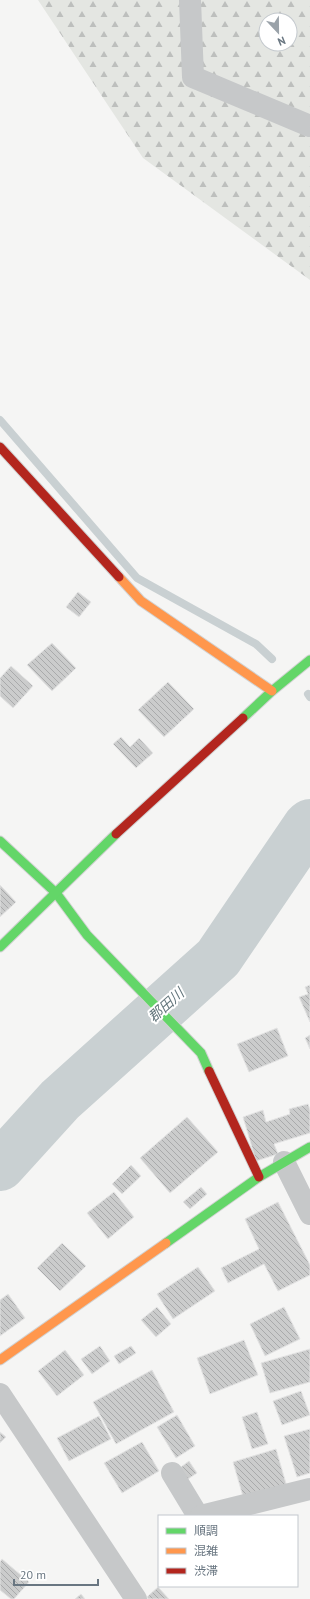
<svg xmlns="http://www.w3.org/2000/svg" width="310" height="1599" font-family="'PT Sans','Noto Sans JP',sans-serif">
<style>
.forest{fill:url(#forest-firs);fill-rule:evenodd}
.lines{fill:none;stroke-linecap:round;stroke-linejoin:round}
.stream{stroke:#c9d0d2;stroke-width:8}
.river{stroke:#c9d0d2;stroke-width:50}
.building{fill:url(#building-back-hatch);stroke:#e4e4e4}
.fast-casing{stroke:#d1d2d2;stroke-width:11}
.slow-casing{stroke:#d1d2d2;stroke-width:11}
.jam-casing{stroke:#d1d2d2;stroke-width:11}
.street{stroke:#c6c8c9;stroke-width:22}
.fast{stroke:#63d668;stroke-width:9}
.slow{stroke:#ff974d;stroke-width:9}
.jam{stroke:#b3261e;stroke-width:9}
.labels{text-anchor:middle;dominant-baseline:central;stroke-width:4;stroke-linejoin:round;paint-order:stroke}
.water-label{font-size:14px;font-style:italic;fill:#65777d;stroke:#fff}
</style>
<defs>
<pattern id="forest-firs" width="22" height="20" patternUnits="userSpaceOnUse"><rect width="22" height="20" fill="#e4e6e2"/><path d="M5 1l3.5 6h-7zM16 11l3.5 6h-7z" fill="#bdbfbd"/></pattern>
<pattern id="building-back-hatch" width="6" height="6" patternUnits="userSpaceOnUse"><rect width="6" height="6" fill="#cbcccc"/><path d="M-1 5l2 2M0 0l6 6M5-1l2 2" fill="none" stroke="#a9aaab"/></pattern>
</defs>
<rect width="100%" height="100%" fill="#f5f5f4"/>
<path class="forest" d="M38 0H310V280L143 158ZM266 20H290V44H266Z"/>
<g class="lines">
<g class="stream">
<path d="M0 420 137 578 256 644 272 659"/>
<path d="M308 694 310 697"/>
</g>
<path class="river" d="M0 1166 60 1100 218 958 307 827 310 824"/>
</g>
<g class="building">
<path d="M78 592 91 602 79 617 66 607Z"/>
<path d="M52 643 76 668 52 691 27 665Z"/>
<path d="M11 666 33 686 13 708 0 696V678Z"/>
<path d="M168 682 194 709 164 737 138 710Z"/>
<path d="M121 737 130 747 139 738 153 753 136 768 113 744Z"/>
<path d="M0 885 16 902 0 917Z"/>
<path d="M310 985V1022L299 997 308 994 305 987Z"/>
<path d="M277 1028 288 1056 249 1072 237 1044Z"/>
<path d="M310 1035V1049L305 1038Z"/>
<path d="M308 1104 310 1110V1133L274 1144 278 1154 256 1161 243 1117 263 1110 266 1122 290 1114 289 1109Z"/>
<path d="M187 1117 218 1152 170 1193 140 1158Z"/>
<path d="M131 1165 141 1176 122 1194 112 1184Z"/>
<path d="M201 1187 207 1194 190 1209 183 1202Z"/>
<path d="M114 1192 134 1217 108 1239 87 1213Z"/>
<path d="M278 1202 310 1265V1275L278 1291 264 1264 228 1283 221 1268 259 1249 245 1219Z"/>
<path d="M62 1243 86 1266 60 1291 37 1268Z"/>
<path d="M198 1267 215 1291 173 1319 157 1294Z"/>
<path d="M8 1294 25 1318 0 1336V1300Z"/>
<path d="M157 1307 171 1324 156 1337 141 1320Z"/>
<path d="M284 1307 300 1339 265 1356 250 1324Z"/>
<path d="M244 1340 258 1375 210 1394 197 1358Z"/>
<path d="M100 1346 110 1361 92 1374 81 1359Z"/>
<path d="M131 1346 136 1353 119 1364 114 1356Z"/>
<path d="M310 1349V1382L270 1393 261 1363Z"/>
<path d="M65 1350 84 1375 57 1396 38 1371Z"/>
<path d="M152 1370 174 1412 116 1444 93 1402Z"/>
<path d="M301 1391 310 1415 282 1425 273 1401Z"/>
<path d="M257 1412 268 1444 252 1449 242 1417Z"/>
<path d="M177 1415 195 1446 176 1458 157 1427Z"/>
<path d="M99 1416 111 1439 69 1461 57 1438Z"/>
<path d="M310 1429V1473L297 1477 284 1436Z"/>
<path d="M0 1432 6 1437 0 1443Z"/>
<path d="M142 1442 159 1471 122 1493 104 1463Z"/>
<path d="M276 1449 287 1487 244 1500 233 1462Z"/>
<path d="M189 1461 197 1473 185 1481 177 1470Z"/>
<path d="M2 1559 29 1582 14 1599H11L0 1590V1562Z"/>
<path d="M158 1587 169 1599H148L147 1597Z"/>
<path d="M81 1594 85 1599H75Z"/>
</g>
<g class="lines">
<g class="fast-casing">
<g id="fast">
<path d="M243 718 272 691 310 660"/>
<path d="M0 841 56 893 87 935 201 1053 209 1071"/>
<path d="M0 947 116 834"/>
<path d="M166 1243 259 1177 310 1147"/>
</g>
</g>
<g class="slow-casing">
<g id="slow">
<path d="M119 577 141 601 272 691"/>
<path d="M0 1360 166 1243"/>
</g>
</g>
<g class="jam-casing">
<g id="jam">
<path d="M0 447 119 577"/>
<path d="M116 834 243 718"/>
<path d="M209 1071 259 1177"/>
</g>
</g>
<g class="street">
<path d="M190 0 193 77 310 126"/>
<path d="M284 1162 310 1214"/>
<path d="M0 1394 136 1599"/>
<path d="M172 1473 198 1516"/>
<path d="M201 1516 310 1489"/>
</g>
<use href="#fast" class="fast"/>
<use href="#slow" class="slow"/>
<use href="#jam" class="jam"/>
</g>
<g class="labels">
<g class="water-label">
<text transform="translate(166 1005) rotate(-42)">郡田川</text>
</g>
</g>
<rect x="158" y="1515" width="140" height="72" fill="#ffffff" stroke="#c3c8cd"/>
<rect x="166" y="1528" width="20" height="6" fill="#63d668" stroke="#c3c8cd"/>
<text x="194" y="1535" font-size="12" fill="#697681">順調</text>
<rect x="166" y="1548" width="20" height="6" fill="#ff974d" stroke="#c3c8cd"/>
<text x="194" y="1555" font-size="12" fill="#697681">混雑</text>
<rect x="166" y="1568" width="20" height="6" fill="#b3261e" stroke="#c3c8cd"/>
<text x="194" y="1575" font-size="12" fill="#697681">渋滞</text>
<g transform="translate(278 32) rotate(158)"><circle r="19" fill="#ffffff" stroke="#c3c8cd"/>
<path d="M0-3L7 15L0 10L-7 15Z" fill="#9aa2a9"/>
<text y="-6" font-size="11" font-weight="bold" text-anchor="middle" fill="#697681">N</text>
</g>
<path d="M14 1579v6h84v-6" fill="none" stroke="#697681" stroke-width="2"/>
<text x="20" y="1579" font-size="12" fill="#697681" stroke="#ffffff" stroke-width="3" paint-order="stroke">20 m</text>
</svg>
